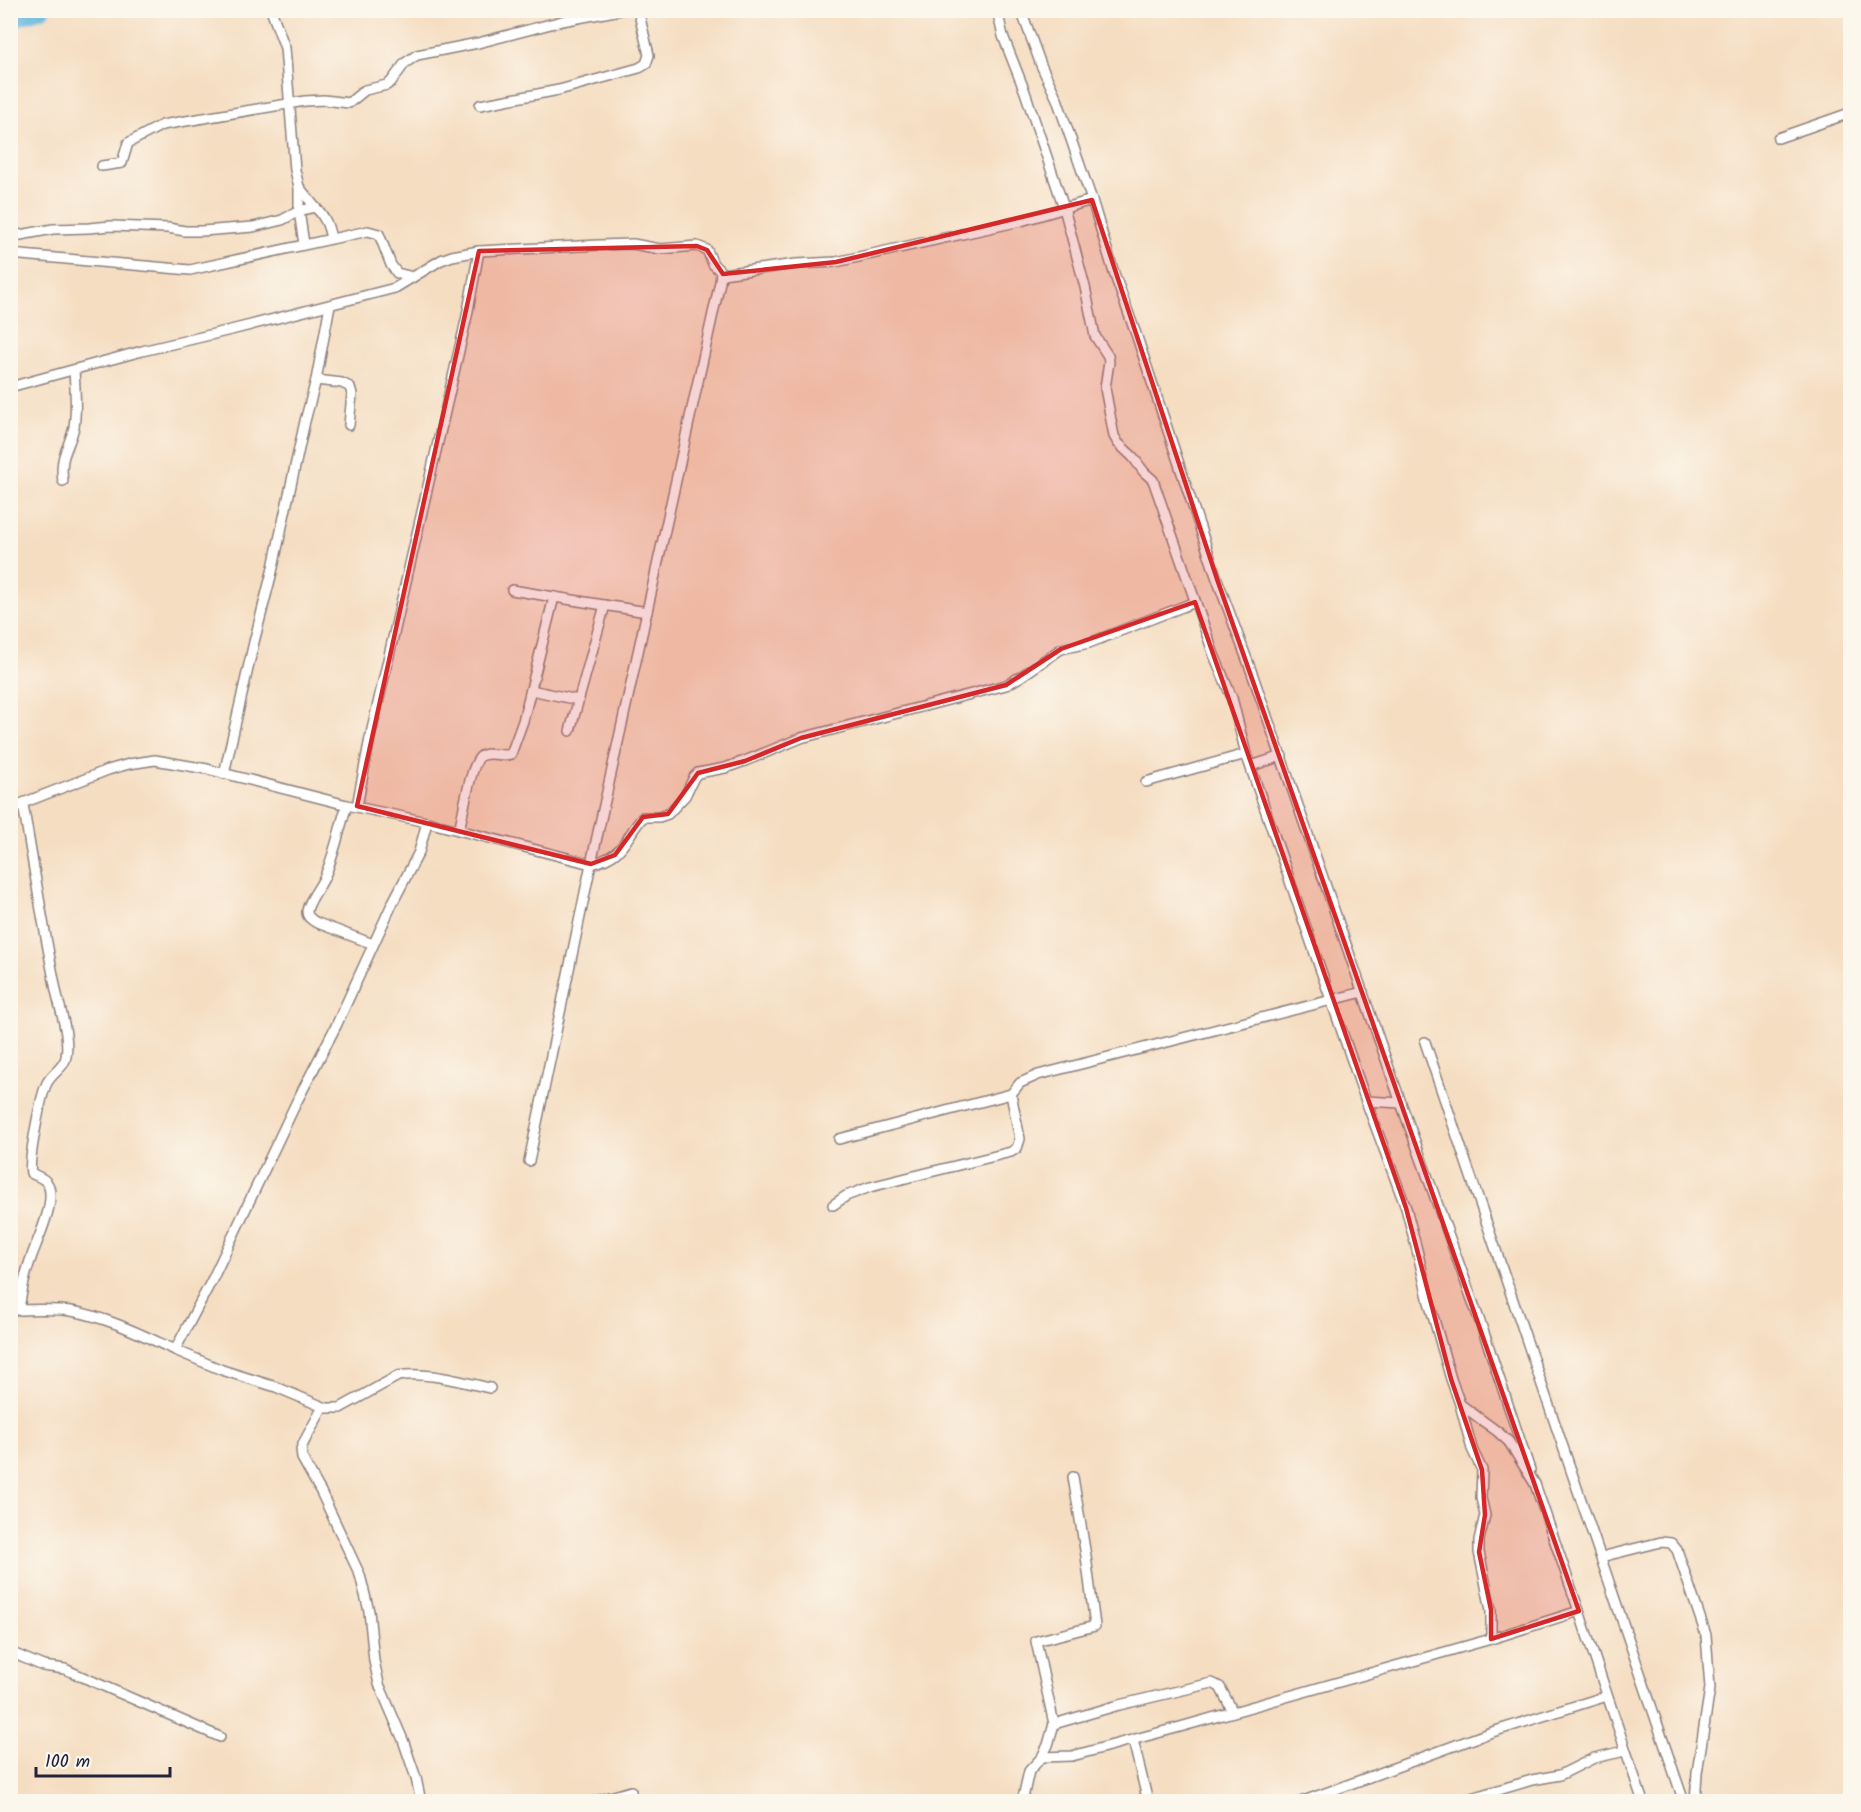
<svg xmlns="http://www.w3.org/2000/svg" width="1861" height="1812" font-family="Kalam,sans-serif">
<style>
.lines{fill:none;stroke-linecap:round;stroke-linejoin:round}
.river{stroke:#61b6dd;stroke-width:16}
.street-casing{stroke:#8c807e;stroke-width:12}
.street{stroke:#fff;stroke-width:9}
.marked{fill:#d62828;fill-opacity:0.2;stroke:#d62828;stroke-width:4.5;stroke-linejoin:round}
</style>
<rect width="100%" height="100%" fill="#fbf7ec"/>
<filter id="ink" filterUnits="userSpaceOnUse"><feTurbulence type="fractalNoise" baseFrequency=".0167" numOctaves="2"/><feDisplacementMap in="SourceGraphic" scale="12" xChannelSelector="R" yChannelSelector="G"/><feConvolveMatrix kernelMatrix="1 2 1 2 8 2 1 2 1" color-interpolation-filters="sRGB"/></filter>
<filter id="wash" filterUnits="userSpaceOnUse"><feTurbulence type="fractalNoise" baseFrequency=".008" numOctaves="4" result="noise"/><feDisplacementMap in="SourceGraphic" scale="24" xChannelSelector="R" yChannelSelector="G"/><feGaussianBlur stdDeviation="1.35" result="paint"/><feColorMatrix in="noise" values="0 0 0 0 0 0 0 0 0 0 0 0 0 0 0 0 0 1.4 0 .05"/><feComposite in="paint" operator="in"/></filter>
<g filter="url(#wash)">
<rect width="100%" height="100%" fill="#f5ddc1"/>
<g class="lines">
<path class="river" d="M10 20 42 10"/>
</g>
</g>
<g filter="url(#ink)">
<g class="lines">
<g class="street-casing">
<g id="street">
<path d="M997 10 1003 36 1025 92 1064 208 1085 287 1095 336 1108 356 1109 362 1105 388 1114 436 1118 443 1133 457 1144 472 1153 480 1214 655 1232 698 1246 754 1366 1101 1406 1208 1418 1254 1429 1302 1451 1379 1460 1404 1498 1432 1509 1442 1535 1484 1579 1611 1643 1802"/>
<path d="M1021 10 1041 65 1057 99 1092 200 1114 273 1137 337 1217 579 1252 673 1401 1103 1484 1333 1530 1470"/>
<path d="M480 105 559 90 639 68 646 64 649 55 638 10"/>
<path d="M1778 138 1850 113"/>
<path d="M102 166 122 163 128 143 162 125 305 101 324 100 349 103 365 90 387 85 391 82 405 63 417 55 478 43 562 21 620 10"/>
<path d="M299 187 315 207"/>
<path d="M10 240 15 236 53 229 89 228 111 226 168 228 185 231H202L253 227 282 220 299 211V187L295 170 285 48 271 10"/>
<path d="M304 244 299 211 315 207C325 216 328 225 331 238"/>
<path d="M10 254 190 270 368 231 379 234 391 265 397 273 413 277"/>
<path d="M722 274 796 264 836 262 1021 221 1092 200"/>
<path d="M316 380 342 383 350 387 352 394 349 425"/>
<path d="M10 387 142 351 235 329 395 288 441 260 452 256 479 251 599 245 633 244 660 249 697 246 707 250 713 264 721 272 720 282 591 864 529 1161"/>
<path d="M63 481C59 455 69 449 74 427 77 408 75 389 74 370"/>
<path d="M512 590 554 597"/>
<path d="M531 690 578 700"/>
<path d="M570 731 605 605"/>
<path d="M1251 766 1282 756"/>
<path d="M224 774 254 642 272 572 305 421 316 380 330 305"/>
<path d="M1146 782 1246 754"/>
<path d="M347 805C339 829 335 854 324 878 320 887 307 903 307 912 307 917 311 919 315 922L373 944"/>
<path d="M357 806 370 738 467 316 479 251"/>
<path d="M10 808 108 770 129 764 155 760 207 769 347 805 427 822 419 852 393 902 336 1026 296 1103 213 1278 175 1350 222 1370 276 1387 326 1408H340L398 1376C427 1371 461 1382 490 1388"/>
<path d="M427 822 591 864C625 856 623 840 643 817H659L668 814 685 796 694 777 698 773 725 768 745 761 801 738 1006 685 1020 677 1061 649 1089 643 1195 602"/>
<path d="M459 830C463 816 471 758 483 755 493 752 502 757 511 754L523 721 554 597 647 612"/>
<path d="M1425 1042 1684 1802"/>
<path d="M1366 1101 1401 1103"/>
<path d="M839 1139 1011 1094 1020 1083 1038 1075 1363 992"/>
<path d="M833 1205 846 1196 870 1187 1011 1152 1017 1148 1020 1139 1011 1094"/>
<path d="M10 1310C30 1310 51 1308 71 1311 107 1317 142 1335 175 1350"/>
<path d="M19 1310C21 1294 24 1279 29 1264 35 1244 55 1207 49 1187 46 1178 38 1177 31 1173 28 1161 41 1094 47 1083 52 1073 64 1068 66 1057 70 1034 59 1008 55 985 43 925 33 864 23 804"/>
<path d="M1460 1404 1472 1449 1482 1470 1481 1498 1485 1515 1479 1540V1552L1491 1610V1639"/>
<path d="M323 1407 305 1440 301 1449 302 1458 321 1492 360 1575 369 1611 374 1661 379 1684 403 1740 416 1778 421 1802"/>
<path d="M1601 1557 1661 1542 1671 1543 1677 1550 1706 1635 1710 1688 1697 1773 1695 1802"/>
<path d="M10 1652 43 1666 65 1669 76 1674 220 1737"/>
<path d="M1054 1724 1119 1705 1212 1683 1220 1687 1233 1712"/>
<path d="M1133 1740 1148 1802"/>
<path d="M1042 1757 1072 1756 1180 1727 1491 1639 1579 1611"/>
<path d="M593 1802 631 1791"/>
<path d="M1022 1802 1029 1771 1042 1757 1048 1745 1054 1724 1036 1641 1095 1626 1086 1556 1073 1477"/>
<path d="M1135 1802 1147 1798"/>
<path d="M1301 1802 1489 1733 1607 1696"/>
<path d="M1458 1802 1532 1780 1560 1775 1594 1758 1625 1751"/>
</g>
</g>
<use href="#street" class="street"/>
</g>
</g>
<path class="marked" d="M1092 200 1217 579 1579 1611 1491 1639V1610L1479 1552 1485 1515 1482 1470 1451 1379 1406 1208 1195 602 1061 649 1006 685 801 738 745 761 698 773 668 814 643 817 615 855 591 864 357 806 479 251 697 246 707 250 723 274 836 262Z"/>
<rect width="1861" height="1812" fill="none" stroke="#fbf7ec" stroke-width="36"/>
<path d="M36 1767v9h134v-9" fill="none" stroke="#22223b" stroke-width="3"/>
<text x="45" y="1767" font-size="18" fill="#22223b" stroke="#fbf7ec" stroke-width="4.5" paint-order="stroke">100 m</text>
</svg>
